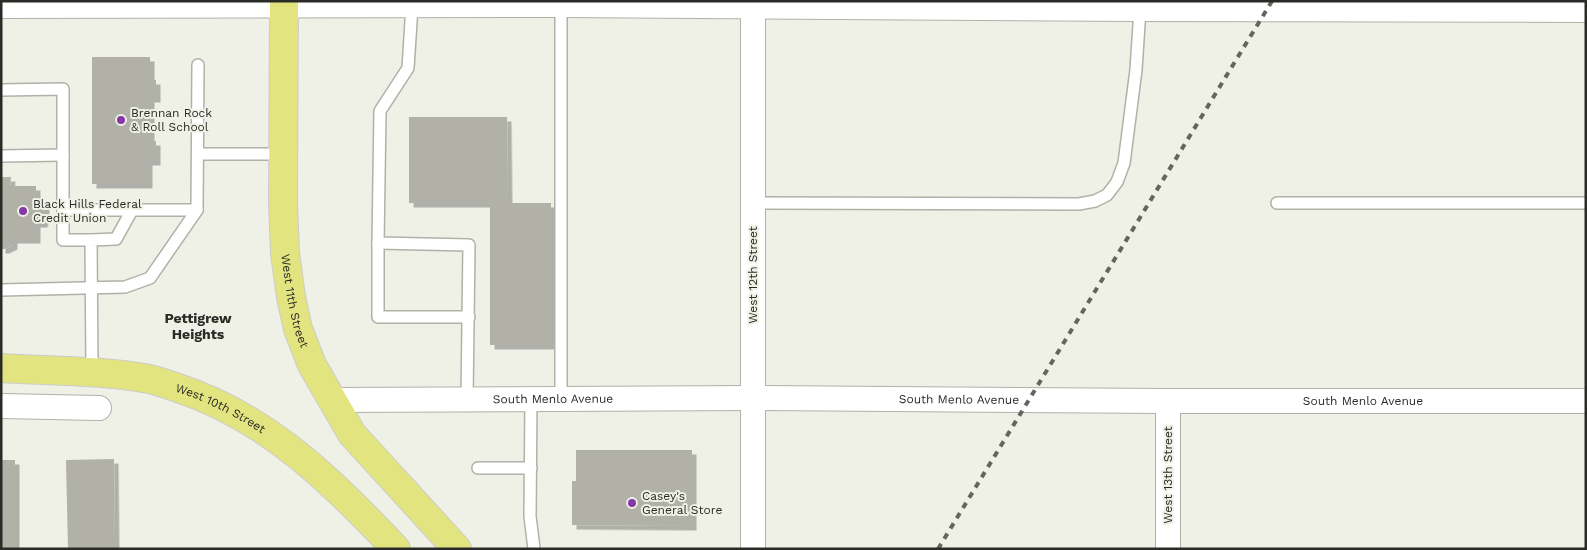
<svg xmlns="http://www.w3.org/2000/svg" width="1587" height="550" font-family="'Work Sans',sans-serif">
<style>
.building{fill:#b1b1a8;filter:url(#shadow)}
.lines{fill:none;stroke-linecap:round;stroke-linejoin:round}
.lane-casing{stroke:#b1b1a8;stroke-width:14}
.street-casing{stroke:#b1b1a8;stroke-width:26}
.primary-casing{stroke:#cccccb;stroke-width:30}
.lane{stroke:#fff;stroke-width:11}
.street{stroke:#fff;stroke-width:24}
.primary{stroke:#e2e57f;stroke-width:28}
.rail{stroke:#656560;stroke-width:4;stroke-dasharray:6 6;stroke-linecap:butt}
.poi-dot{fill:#8638a8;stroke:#eff0e6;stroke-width:2}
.labels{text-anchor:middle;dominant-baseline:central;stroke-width:4;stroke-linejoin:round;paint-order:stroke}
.poi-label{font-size:12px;fill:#2a2a26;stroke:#eff0e6;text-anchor:start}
.street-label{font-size:12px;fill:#2a2a26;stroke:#eff0e6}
.neighbourhood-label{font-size:14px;font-weight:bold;fill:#2a2a26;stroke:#eff0e6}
</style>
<defs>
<filter id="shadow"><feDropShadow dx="4.5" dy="4.5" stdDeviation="0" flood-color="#0004"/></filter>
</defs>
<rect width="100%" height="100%" fill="#eff0e6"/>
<g class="building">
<path d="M92 57H150V80H156V98H150V141H156V161H148V184H92Z"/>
<path d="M409 117H507L508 203H551V345H490V203H409Z"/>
<path d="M1 177H11L10 186H36V197H41L45 206V215L43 223H36V239H13V245L5 249H1Z"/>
<path d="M576 450H692V526L572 525V481H576Z"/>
<path d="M114 459 115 549H68L66 460Z"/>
<rect x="1" y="460" width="14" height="89"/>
</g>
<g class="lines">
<g class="lane-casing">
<g id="lane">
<path d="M561 3V399"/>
<path d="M412 6 408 68 380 111 378 243 469 245 467 399"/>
<path d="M1 90 63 89V240H91"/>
<path d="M198 154H284"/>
<path d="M1 156 63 155"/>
<path d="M753 203 1079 204 1095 201 1107 195 1117 182 1124 163 1136 70 1140 9"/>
<path d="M1277 203H1586"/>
<path d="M63 210H197L198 65"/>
<path d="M378 243V317H469"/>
<path d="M1 290 125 287 150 278 197 210"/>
<path d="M92 371 91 240 116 239 132 210"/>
<path d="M531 399 530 516 534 549"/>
<path d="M478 468H531"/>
</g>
</g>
<g class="street-casing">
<g id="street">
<path d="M1 6 561 5 1140 9 1586 10"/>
<path id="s1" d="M331 400 753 398 1168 401H1586"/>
<path d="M1 406 99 408"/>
<path d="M753 549V1"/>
<path d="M1168 549V401"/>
</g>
</g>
<g class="primary-casing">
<g id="primary">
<path id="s2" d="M284 1 283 202 285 253 291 297 298 329 312 365 352 434 457 549"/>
<path id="s3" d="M1 368C51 371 100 370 149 379 159 381 169 385 178 388 267 417 333 482 396 549"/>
</g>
</g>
<use href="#lane" class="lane"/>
<use href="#street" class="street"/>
<use href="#primary" class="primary"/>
<path class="rail" d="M938 549 1272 1"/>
</g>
<g class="poi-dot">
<circle cx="121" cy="120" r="5"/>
<circle cx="23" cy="211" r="5"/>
<circle cx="632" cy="503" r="5"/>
</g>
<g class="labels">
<g class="poi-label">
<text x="131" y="113">Brennan Rock<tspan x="131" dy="14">&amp; Roll School</tspan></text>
<text x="33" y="204">Black Hills Federal<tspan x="33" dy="14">Credit Union</tspan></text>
<text x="642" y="496">Casey's<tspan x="642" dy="14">General Store</tspan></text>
</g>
<g class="street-label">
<text transform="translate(753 275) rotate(-90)">West 12th Street</text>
<text stroke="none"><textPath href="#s2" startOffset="301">West 11th Street</textPath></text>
<text stroke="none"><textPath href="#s1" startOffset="222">South Menlo Avenue</textPath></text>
<text stroke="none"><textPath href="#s1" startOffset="628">South Menlo Avenue</textPath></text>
<text stroke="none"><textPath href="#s1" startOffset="1032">South Menlo Avenue</textPath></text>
<text stroke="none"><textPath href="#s3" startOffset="226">West 10th Street</textPath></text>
<text transform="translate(1168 475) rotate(-90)">West 13th Street</text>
</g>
<g class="neighbourhood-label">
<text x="198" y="318">Pettigrew<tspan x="198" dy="16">Heights</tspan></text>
</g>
</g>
<rect width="1587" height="550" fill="none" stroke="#2a2a26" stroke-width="5"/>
</svg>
